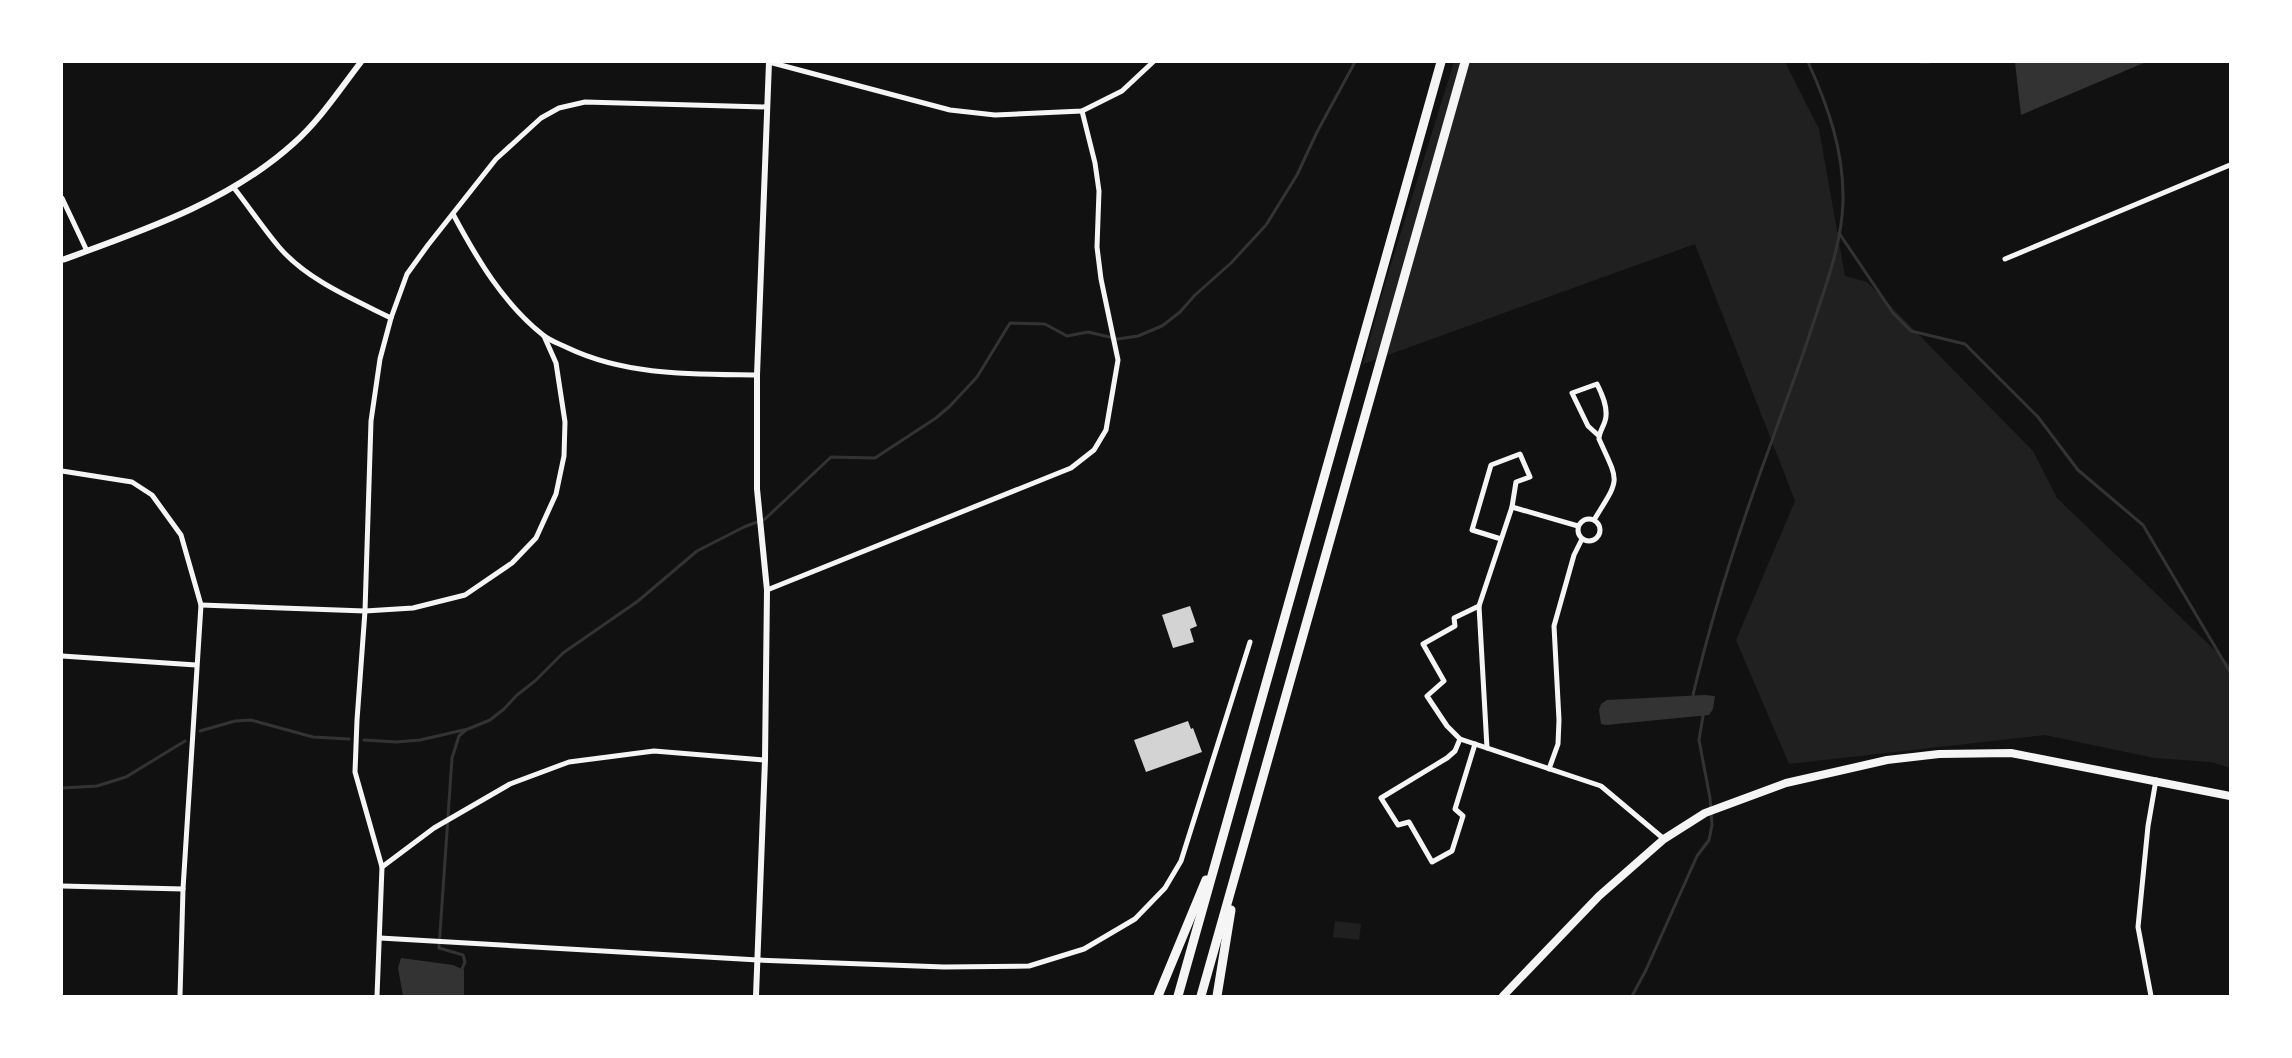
<svg xmlns="http://www.w3.org/2000/svg" width="2292" height="1058" font-family="'Work Sans',sans-serif">
<style>
.green{fill:#202020}
.water{fill:#333}
.lines{fill:none;stroke-linecap:round;stroke-linejoin:round}
.stream{stroke:#333;stroke-width:3}
.building{fill:#d3d3d3}
.minor{stroke:#f5f5f5;stroke-width:5}
.tertiary{stroke:#f5f5f5;stroke-width:6}
.primary{stroke:#f5f5f5;stroke-width:8}
.motorway{stroke:#f5f5f5;stroke-width:9}
</style>
<rect width="100%" height="100%" fill="#111"/>
<g class="green">
<path d="M1454 62H1785L1819 129 1845 276 1867 282 2033 451 2057 498 2230 665V768L2211 762 2154 758 2045 735 1789 764 1736 640 1795 501 1695 244 1363 364 1384 287Z"/>
<path d="M1335 921 1361 924 1359 940 1333 937Z"/>
</g>
<g class="water">
<path d="M2015 62H2146L2021 115Z"/>
<path d="M1704 695 1715 696 1713 709 1709 715 1606 725 1601 724 1599 710 1601 704 1607 700Z"/>
<path d="M401 958 453 965 464 970V996H403L398 968Z"/>
</g>
<g class="lines">
<g class="stream">
<path d="M1921 62H1929"/>
<path d="M1839 233 1893 313 1911 331 1965 344 2038 417 2078 470 2143 525 2230 672"/>
<path d="M1694 699 1693 695C1714 606 1742 521 1774 435 1787 398 1801 362 1813 324 1826 285 1842 243 1843 201 1844 151 1828 106 1808 62"/>
<path d="M200 731 235 721 251 720 313 737 349 739"/>
<path d="M364 740 396 742 420 740 468 729 490 720 504 709 517 695 535 681 563 653 638 601 697 551 744 527 765 519 831 457 875 458 936 418 950 406 977 377 1010 323 1045 324 1067 336 1088 332 1118 339 1138 336 1162 326 1180 312 1195 295 1231 263 1266 225 1297 175 1317 132 1355 62"/>
<path d="M62 788 97 786 126 777 185 741"/>
<path d="M462 969 465 962 463 955 439 948 452 758 459 736 466 730"/>
<path d="M1632 996 1646 970 1697 856 1709 840 1712 825 1710 798 1699 740 1703 716 1701 713"/>
</g>
</g>
<g class="building">
<path d="M1190 606 1197 626 1190 629 1194 642 1173 648 1162 615Z"/>
<path d="M1188 721 1191 729 1193 728 1202 752 1146 772 1134 740Z"/>
</g>
<g class="lines">
<g class="minor">
<path d="M769 62 950 110 995 115 1082 111 1122 91 1153 62"/>
<path d="M234 188C249 207 263 228 279 247 307 280 353 299 391 318"/>
<path d="M62 198 87 251"/>
<path d="M453 214C477 259 503 303 543 335 550 341 560 344 568 348 627 376 693 374 757 375"/>
<path d="M2005 259 2230 165"/>
<path d="M62 471 132 482 152 495 181 535 201 605 183 889 180 996"/>
<path d="M1512 507 1578 526"/>
<circle cx="1589" cy="530" r="11"/>
<path d="M1594 520C1620 477 1620 485 1599 439 1599 432 1603 428 1605 421 1609 409 1602 394 1597 384L1572 393 1588 426 1599 436"/>
<path d="M767 590 1071 468 1094 450 1106 430 1118 360 1101 279 1097 247 1099 191 1095 163 1082 111"/>
<path d="M201 605 365 611 413 608 465 595 512 563 536 538 556 494 564 456 565 422 556 363 544 336"/>
<path d="M1479 606 1454 618 1455 626 1423 644 1444 681 1427 696 1447 726 1460 739 1601 786 1664 839"/>
<path d="M62 656 196 665"/>
<path d="M1460 739 1455 751 1447 758 1381 798 1398 825 1409 822 1432 862 1452 851 1463 816 1455 809 1475 744"/>
<path d="M1487 748 1479 606 1512 507 1516 482 1530 477 1520 454 1491 465 1472 530 1501 539"/>
<path d="M1549 769 1558 744 1559 720 1554 626 1574 555 1582 539"/>
<path d="M382 867 434 828 510 784 569 762 654 751 765 760"/>
<path d="M62 886 183 889"/>
<path d="M380 938 758 960 944 967 1029 966 1084 949 1135 919 1165 888 1181 861 1250 642"/>
<path d="M377 996 382 867 355 772 357 720 365 611 371 421 380 359 391 318 407 274 428 245 496 159 541 118 559 108 585 102 767 107"/>
<path d="M2151 996 2138 927 2148 826 2156 780"/>
</g>
<g class="tertiary">
<path d="M62 260C142 231 229 202 294 143 320 120 340 89 361 62"/>
<path d="M756 996 765 760 767 590 757 489V375L769 62"/>
</g>
<path class="primary" d="M1503 996 1599 896 1664 839 1705 813 1786 783 1887 760 1939 754 2011 753 2230 796"/>
<g class="motorway">
<path d="M1158 996 1206 880"/>
<path d="M1178 996 1441 62"/>
<path d="M1201 996 1465 62"/>
<path d="M1217 996 1231 910"/>
</g>
</g>
<rect width="2292" height="1058" fill="none" stroke="#ffffff" stroke-width="126"/>
</svg>
